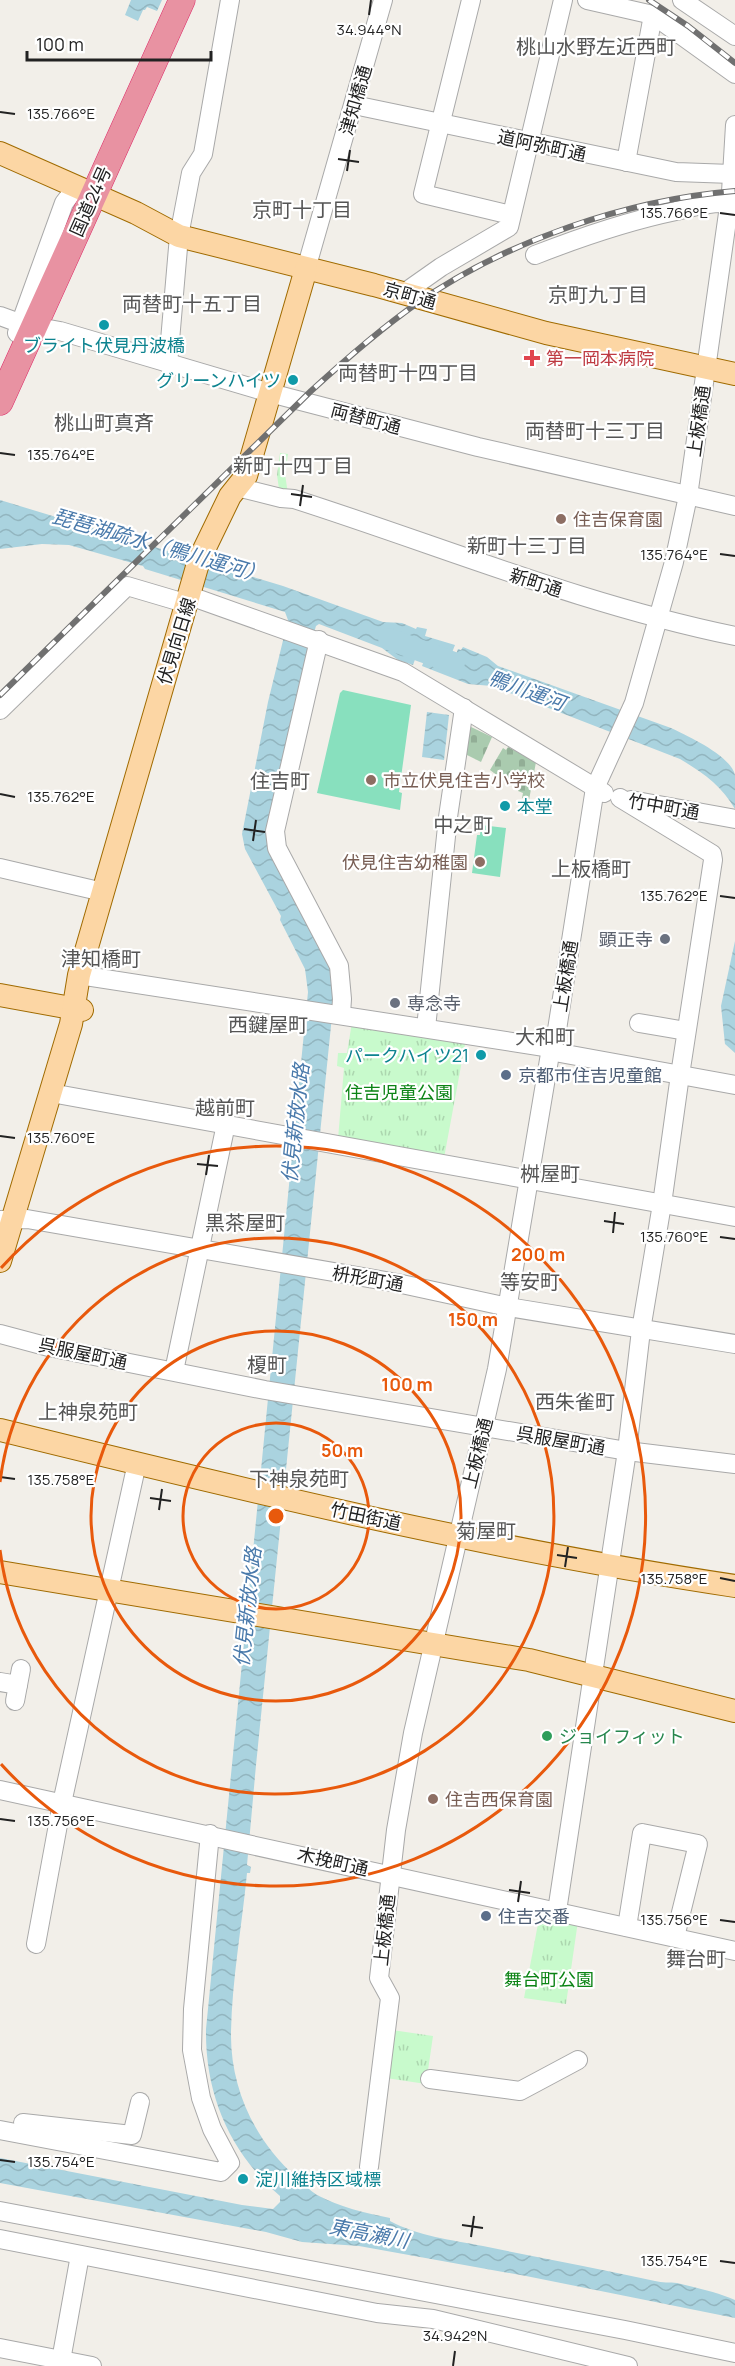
<svg xmlns="http://www.w3.org/2000/svg" width="735" height="2366" font-family="Manrope,'Noto Sans JP',sans-serif">
<style>
.cemetery{fill:url(#cemetery-stones)}
.park{fill:url(#park-tufts)}
.pitch{fill:#88e0be}
.water{fill:url(#water-waves)}
.lines{fill:none;stroke-linecap:round;stroke-linejoin:round}
.river{stroke:#aad3df;stroke-width:22}
.minor-casing{stroke:#a9a9a9;stroke-width:20}
.major-casing{stroke:#a06b00;stroke-width:24}
.highway-casing{stroke:#dc2a67;stroke-width:27}
.minor{stroke:#fff;stroke-width:18}
.major{stroke:#fcd6a4;stroke-width:22}
.highway{stroke:#e892a2;stroke-width:26}
.rail-casing{stroke:#707070;stroke-width:6}
.rail{stroke:#fff;stroke-width:4;stroke-dasharray:11;stroke-linecap:butt}
.ticks{fill:none;stroke:#222;stroke-width:2}
.ring{fill:none;stroke:#e8590c;stroke-width:3}
.culture-dot{fill:#0f9aa8;stroke:#fff;stroke-width:2}
.health-dot{fill:#e0444e;stroke:#fff;stroke-width:2}
.education-dot{fill:#8d6e63;stroke:#fff;stroke-width:2}
.worship-dot{fill:#6b7280;stroke:#fff;stroke-width:2}
.service-dot{fill:#5c6f8a;stroke:#fff;stroke-width:2}
.leisure-dot{fill:#2e9e5b;stroke:#fff;stroke-width:2}
.labels{text-anchor:middle;dominant-baseline:central;stroke-width:4.5;stroke-linejoin:round;paint-order:stroke}
.street-label{font-size:18px;fill:#222;stroke:#fff}
.culture-label{font-size:18px;fill:#0d838f;stroke:#fff;text-anchor:end}
.health-label{font-size:18px;fill:#be3a42;stroke:#fff;text-anchor:start}
.education-label{font-size:18px;fill:#785e54;stroke:#fff;text-anchor:start}
.worship-label{font-size:18px;fill:#5b616d;stroke:#fff;text-anchor:end}
.service-label{font-size:18px;fill:#4e5e75;stroke:#fff;text-anchor:start}
.park-label{font-size:18px;fill:#0c8416;stroke:#fff}
.leisure-label{font-size:18px;fill:#27864d;stroke:#fff;text-anchor:start}
.neighbourhood-label{font-size:20px;fill:#555;stroke:#fff}
.water-label{font-size:20px;font-style:italic;fill:#4a7aab;stroke:#fff}
.ticks-label{font-size:15px;text-anchor:middle;fill:#222;stroke:#fff;stroke-width:4.5;stroke-linejoin:round;paint-order:stroke}
.centre{fill:#e8590c;stroke:#fff;stroke-width:3}
.ring-label{font-size:18px;text-anchor:middle;font-weight:bold;fill:#e8590c;stroke:#fff;stroke-width:4.5;stroke-linejoin:round;paint-order:stroke}
</style>
<defs>
<pattern id="cemetery-stones" width="16" height="16" patternUnits="userSpaceOnUse" patternTransform="scale(1.5)"><rect width="16" height="16" fill="#aacbaf"/><path d="M2 7V4a2 2 0 0 1 4 0v3zM10 15v-3a2 2 0 0 1 4 0v3z" fill="#92ae96"/></pattern>
<pattern id="park-tufts" width="24" height="20" patternUnits="userSpaceOnUse" patternTransform="scale(1.5)"><rect width="24" height="20" fill="#c8facc"/><path d="M3 7l-1-3M5 7V3M7 7l1-3M15 17l-1-3M17 17v-4M19 17l1-3" fill="none" stroke="#acd6af"/></pattern>
<pattern id="water-waves" width="16" height="10" patternUnits="userSpaceOnUse" patternTransform="scale(1.5)"><rect width="16" height="10" fill="#aad3df"/><path d="M0 5q4-4 8 0t8 0" fill="none" stroke="#92b5bf"/></pattern>
</defs>
<rect width="100%" height="100%" fill="#f2efe9"/>
<g class="cemetery">
<path d="M469 726 492 737 481 762 461 752Z"/>
<path d="M508 747 536 762 529 800 522 798 523 793 518 791 520 783 498 776 490 770 503 748 506 750Z"/>
</g>
<g class="park">
<path d="M280 453 288 454 285 474 288 494 279 489 277 475Z"/>
<path d="M352 1022 466 1039 444 1158 338 1139 344 1068 337 1066 338 1053H347Z"/>
<path d="M540 1913 578 1921 566 2004 524 1998Z"/>
<path d="M392 2030 433 2036 426 2084 386 2078Z"/>
</g>
<g class="pitch">
<path d="M343 690 411 705 399 792 402 793 400 810 317 793 340 693Z"/>
<path d="M481 825 506 828 500 877 472 873 477 835H480Z"/>
</g>
<g class="water">
<path d="M131 0H162L157 11 147 7 145 10H143L138 21 125 15Z"/>
<path d="M0 500 283 586 383 622 402 623 416 629 417 627 427 629 425 636 455 645 451 655 421 643 413 665 398 660 382 648 319 624 316 626 304 666 269 831 334 976 333 1006 256 1765 247 1865 251 1867 250 1873H247C242 1925 232 1980 231 2032 230 2088 255 2141 296 2177 303 2183 309 2190 317 2195 340 2207 365 2213 390 2218V2221C418 2236 452 2240 483 2246 540 2258 598 2268 655 2281 662 2283 670 2282 677 2283 697 2288 717 2292 735 2300V2318L526 2276 359 2246 302 2242 266 2232 0 2183V2158L242 2205 273 2209 280 2202V2196C230 2153 205 2095 206 2029L308 992 305 969 280 920 281 916 245 849 242 834 268 702 288 620 285 612 145 569 143 566 69 545 42 544 0 549Z"/>
<path d="M463 647 487 657 498 666 671 728C688 736 731 756 735 775 735 786 735 798 735 809 722 786 702 772 680 759L492 686 468 684 422 666 428 650 454 659 458 649 461 650Z"/>
<path d="M427 712 449 715 444 760 422 757Z"/>
<path d="M735 941V1053L725 1044 721 1006Z"/>
</g>
<g class="lines">
<path class="river" d="M389 639 454 663"/>
<g class="minor-casing">
<g id="minor">
<path d="M471 0 423 194 511 215"/>
<path d="M587 0 653 15 735 74"/>
<path d="M682 0 735 36"/>
<path d="M354 105 676 172 732 174"/>
<path d="M626 162 653 15"/>
<path d="M535 255C581 237 628 221 676 211 696 206 714 201 735 204"/>
<path d="M306 269 383 0"/>
<path d="M404 293 441 267 509 227 563 0"/>
<path d="M0 316 22 324 60 331 270 393 478 447 735 506"/>
<path d="M17 333 64 203 77 186"/>
<path d="M168 364 179 236 191 173 203 154 230 0"/>
<path d="M237 487 281 498 294 499C441 546 583 605 735 636"/>
<path d="M190 596 403 672 604 793"/>
<path d="M319 640 275 831 277 848 339 966 342 999 341 1014"/>
<path d="M0 710 127 586 188 604"/>
<path d="M631 800 735 819"/>
<path d="M0 868 103 892"/>
<path d="M79 975 551 1048 560 1053 735 1085"/>
<path d="M639 1023 686 1031"/>
<path d="M426 1028 448 817 464 708"/>
<path d="M51 1093 735 1217"/>
<path d="M0 1220 27 1219 397 1283 508 1307 735 1344"/>
<path d="M0 1334 49 1347 265 1390 627 1451 735 1464"/>
<path d="M174 1371 226 1124"/>
<path d="M0 1682 18 1685"/>
<path d="M15 1701 21 1669"/>
<path d="M0 1790 735 1951"/>
<path d="M557 1911 627 1451 641 1330 662 1204 680 1075 713 860 712 854 620 798"/>
<path d="M627 1927 642 1833 698 1844 675 1937"/>
<path d="M36 1944 62 1803 137 1463"/>
<path d="M430 2079 520 2091 578 2060"/>
<path d="M23 2123 132 2135 140 2102"/>
<path d="M0 2130 221 2172 230 2163 212 2129 201 2098 192 2050 193 2009 210 1834"/>
<path d="M369 2167 390 1998 379 1978 396 1830 413 1733 497 1369 551 1048 556 1036 595 788 634 703 674 562 688 496 731 192 735 125"/>
<path d="M0 2211 625 2330 735 2353"/>
<path d="M0 2239 377 2313 433 2319 628 2366"/>
<path d="M0 2348 92 2366"/>
<path d="M60 2366 80 2255"/>
</g>
</g>
<g class="major-casing">
<g id="major">
<path d="M0 153 136 213 179 236 374 285 546 333 735 374"/>
<path d="M0 995 82 1010"/>
<path d="M0 1261 71 1024 79 975 199 560 230 496 246 476 306 269"/>
<path d="M0 1430C243 1490 487 1549 735 1586"/>
<path d="M0 1572 529 1660 735 1711"/>
</g>
</g>
<g class="highway-casing">
<path id="highway" d="M0 402 182 0"/>
</g>
<use href="#minor" class="minor"/>
<use href="#major" class="major"/>
<use href="#highway" class="highway"/>
<g class="rail-casing">
<g id="rail">
<path d="M649 0 688 26 735 63"/>
<path d="M0 695 311 391C345 360 379 330 416 304 506 241 626 200 735 191"/>
</g>
</g>
<use href="#rail" class="rail"/>
</g>
<path class="ticks" d="M369 15 371 0M0 112 15 114M338 159 359 162M347 171 350 150M720 213 735 215M0 453 15 455M291 494 312 497M300 506 303 485M720 554 735 556M0 794 15 797M244 829 265 832M253 841 256 820M720 896 735 898M0 1136 15 1138M197 1164 218 1166M206 1175 209 1155M604 1221 624 1224M613 1233 615 1212M720 1237 735 1239M0 1477 15 1479M150 1498 171 1501M159 1510 162 1489M557 1555 577 1558M565 1567 568 1547M720 1578 735 1581M0 1819 15 1821M509 1890 530 1893M518 1902 521 1881M720 1920 735 1922M0 2160 15 2162M462 2225 483 2228M471 2237 474 2216M720 2261 735 2263M453 2366 455 2351"/>
<g class="ring">
<circle cx="276" cy="1516" r="93"/>
<circle cx="276" cy="1516" r="185"/>
<path d="M0 1482A278 278 0 1 1 0 1550"/>
<path d="M1 1268A370 370 0 1 1 1 1764"/>
</g>
<g class="culture-dot">
<circle cx="104" cy="325" r="6"/>
<circle cx="293" cy="380" r="6"/>
<circle cx="505" cy="806" r="6"/>
<circle cx="481" cy="1055" r="6"/>
<circle cx="243" cy="2179" r="6"/>
</g>
<path class="health-dot" d="M529 349h6v6h6v6h-6v6h-6v-6h-6v-6h6z"/>
<g class="education-dot">
<circle cx="561" cy="519" r="6"/>
<circle cx="371" cy="780" r="6"/>
<circle cx="480" cy="862" r="6"/>
<circle cx="433" cy="1799" r="6"/>
</g>
<g class="worship-dot">
<circle cx="665" cy="939" r="6"/>
<circle cx="395" cy="1003" r="6"/>
</g>
<g class="service-dot">
<circle cx="506" cy="1075" r="6"/>
<circle cx="486" cy="1916" r="6"/>
</g>
<circle class="leisure-dot" cx="547" cy="1736" r="6"/>
<g class="labels">
<g class="street-label">
<text transform="translate(355 100) rotate(-74)">津知橋通</text>
<text transform="translate(542 145) rotate(12)">道阿弥町通</text>
<text transform="translate(90 201) rotate(-66)">国道24号</text>
<text transform="translate(410 295) rotate(16)">京町通</text>
<text transform="translate(366 418) rotate(15)">両替町通</text>
<text transform="translate(698 421) rotate(-82)">上板橋通</text>
<text transform="translate(536 582) rotate(18)">新町通</text>
<text transform="translate(176 641) rotate(-73)">伏見向日線</text>
<text transform="translate(664 806) rotate(10)">竹中町通</text>
<text transform="translate(565 976) rotate(-81)">上板橋通</text>
<text transform="translate(368 1278) rotate(10)">枡形町通</text>
<text transform="translate(83 1353) rotate(12)">呉服屋町通</text>
<text transform="translate(561 1440) rotate(10)">呉服屋町通</text>
<text transform="translate(477 1453) rotate(-76)">上板橋通</text>
<text transform="translate(366 1516) rotate(12)">竹田街道</text>
<text transform="translate(333 1861) rotate(13)">木挽町通</text>
<text transform="translate(384 1930) rotate(-84)">上板橋通</text>
</g>
<g class="culture-label">
<text x="104" y="345" text-anchor="middle">ブライト伏見丹波橋</text>
<text x="281" y="380">グリーンハイツ</text>
<text x="517" y="806" text-anchor="start">本堂</text>
<text x="469" y="1055">パークハイツ21</text>
<text x="255" y="2179" text-anchor="start">淀川維持区域標</text>
</g>
<g class="health-label">
<text x="546" y="358">第一岡本病院</text>
</g>
<g class="education-label">
<text x="573" y="519">住吉保育園</text>
<text x="383" y="780">市立伏見住吉小学校</text>
<text x="468" y="862" text-anchor="end">伏見住吉幼稚園</text>
<text x="445" y="1799">住吉西保育園</text>
</g>
<g class="worship-label">
<text x="653" y="939">顕正寺</text>
<text x="407" y="1003" text-anchor="start">専念寺</text>
</g>
<g class="service-label">
<text x="518" y="1075">京都市住吉児童館</text>
<text x="498" y="1916">住吉交番</text>
</g>
<g class="park-label">
<text x="399" y="1092">住吉児童公園</text>
<text x="549" y="1979">舞台町公園</text>
</g>
<g class="leisure-label">
<text x="559" y="1736">ジョイフィット</text>
</g>
<g class="neighbourhood-label">
<text x="596" y="46">桃山水野左近西町</text>
<text x="302" y="209">京町十丁目</text>
<text x="598" y="294">京町九丁目</text>
<text x="192" y="303">両替町十五丁目</text>
<text x="408" y="372">両替町十四丁目</text>
<text x="104" y="422">桃山町真斉</text>
<text x="595" y="430">両替町十三丁目</text>
<text x="293" y="465">新町十四丁目</text>
<text x="527" y="545">新町十三丁目</text>
<text x="280" y="780">住吉町</text>
<text x="463" y="824">中之町</text>
<text x="591" y="868">上板橋町</text>
<text x="101" y="958">津知橋町</text>
<text x="268" y="1024">西鍵屋町</text>
<text x="545" y="1036">大和町</text>
<text x="225" y="1107">越前町</text>
<text x="550" y="1173">桝屋町</text>
<text x="245" y="1222">黒茶屋町</text>
<text x="530" y="1281">等安町</text>
<text x="267" y="1364">榎町</text>
<text x="575" y="1401">西朱雀町</text>
<text x="88" y="1411">上神泉苑町</text>
<text x="299" y="1478">下神泉苑町</text>
<text x="486" y="1530">菊屋町</text>
<text x="696" y="1958">舞台町</text>
</g>
<g class="water-label">
<text transform="translate(159 545) rotate(16)">琵琶湖疏水（鴨川運河）</text>
<text transform="translate(527 690) rotate(20)">鴨川運河</text>
<text transform="translate(295 1123) rotate(-84)">伏見新放水路</text>
<text transform="translate(247 1607) rotate(-84)">伏見新放水路</text>
<text transform="translate(369 2233) rotate(11)">東高瀬川</text>
</g>
</g>
<g class="ticks-label">
<text x="369" y="35">34.944°N</text>
<text x="61" y="119">135.766°E</text>
<text x="674" y="218">135.766°E</text>
<text x="61" y="460">135.764°E</text>
<text x="674" y="560">135.764°E</text>
<text x="61" y="802">135.762°E</text>
<text x="674" y="901">135.762°E</text>
<text x="61" y="1143">135.760°E</text>
<text x="674" y="1242">135.760°E</text>
<text x="61" y="1485">135.758°E</text>
<text x="674" y="1584">135.758°E</text>
<text x="61" y="1826">135.756°E</text>
<text x="674" y="1925">135.756°E</text>
<text x="61" y="2167">135.754°E</text>
<text x="674" y="2266">135.754°E</text>
<text x="455" y="2341">34.942°N</text>
</g>
<circle cx="276" cy="1516" r="9" class="centre"/>
<g class="ring-label">
<text x="538" y="1261">200 m</text>
<text x="473" y="1326">150 m</text>
<text x="407" y="1391">100 m</text>
<text x="342" y="1457">50 m</text>
</g>
<path d="M27 51v9h184v-9" fill="none" stroke="#222222" stroke-width="3"/>
<text x="36" y="51" font-size="18" fill="#222222" stroke="#ffffff" stroke-width="4.5" paint-order="stroke">100 m</text>
</svg>
